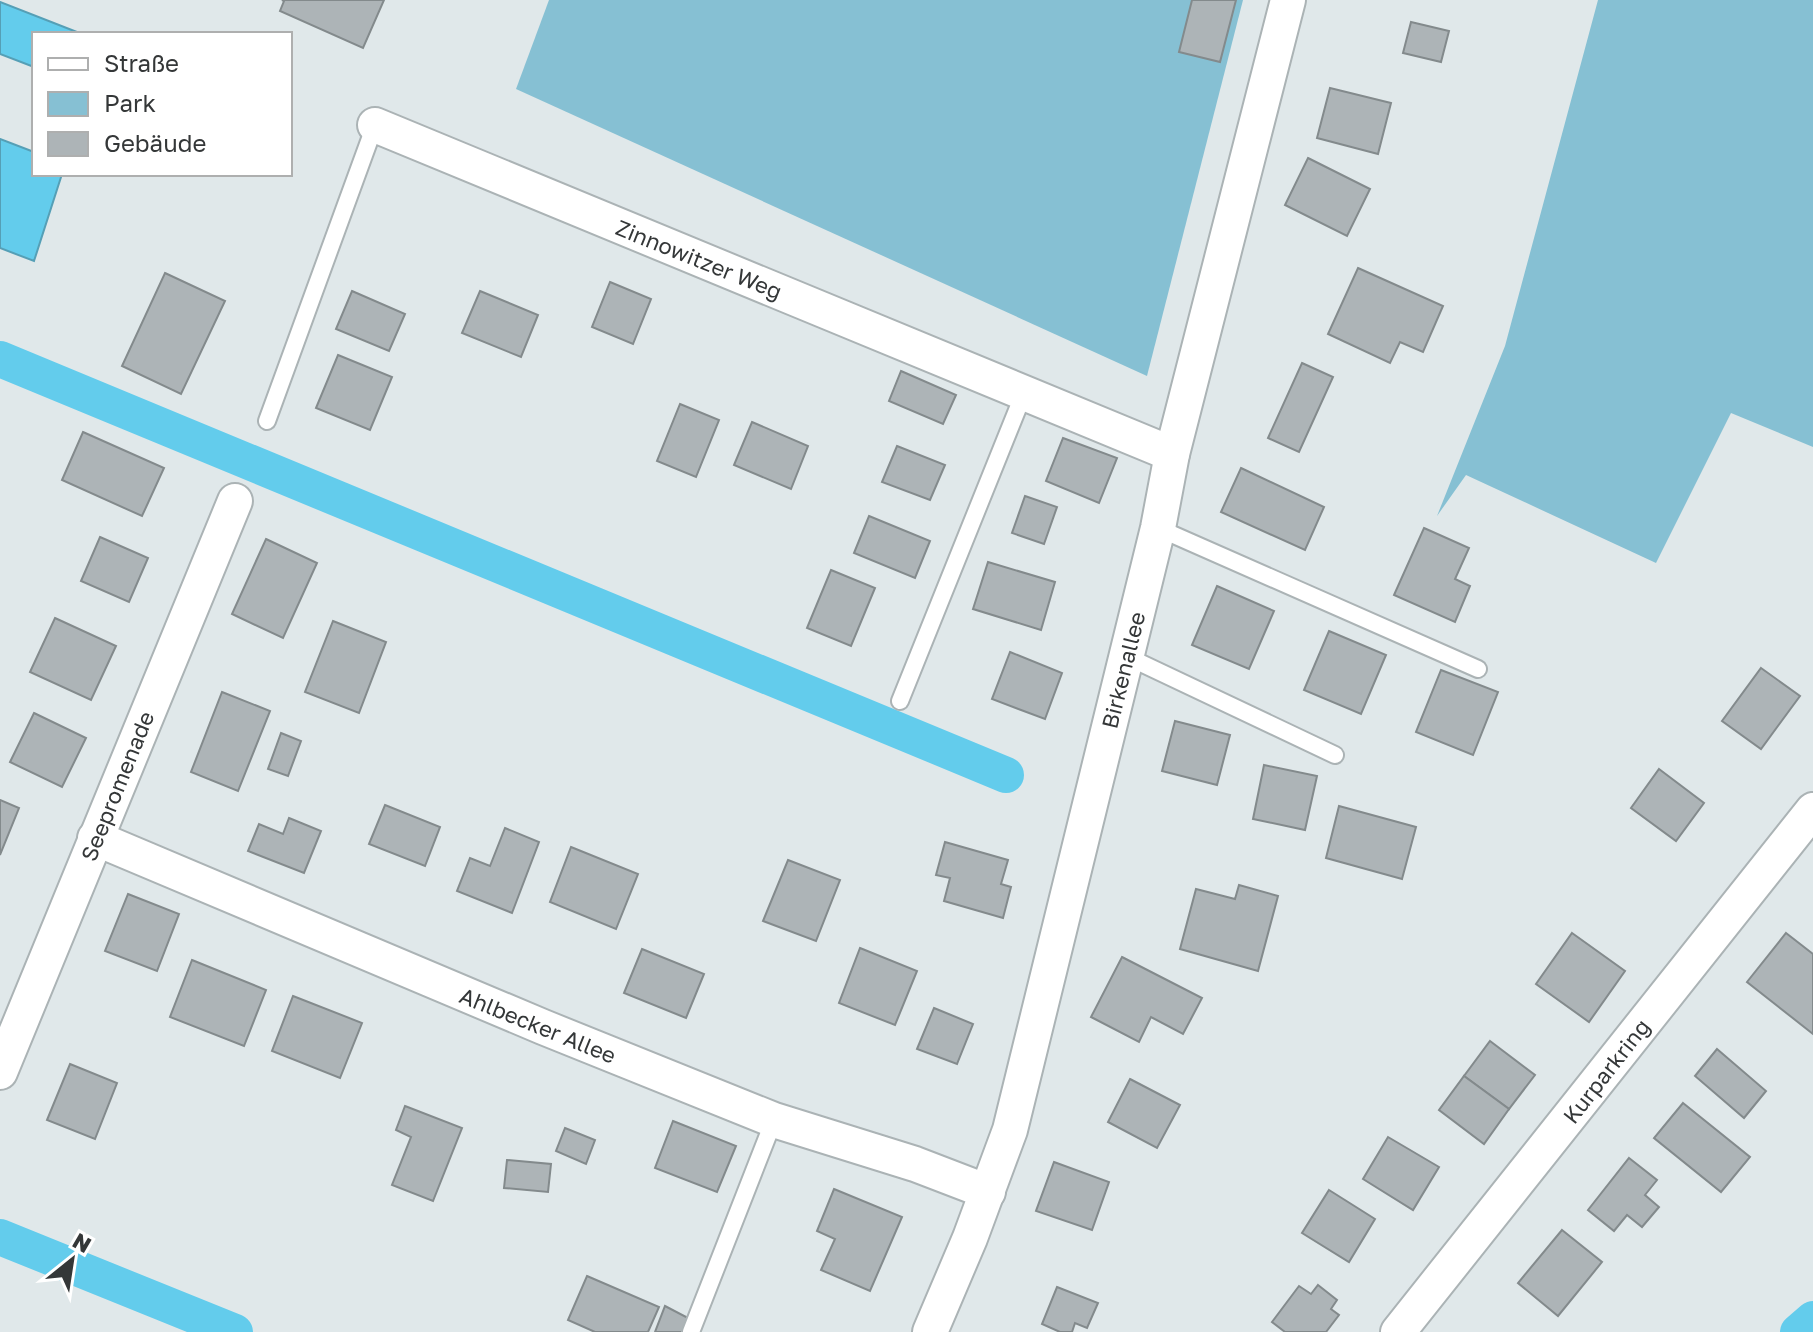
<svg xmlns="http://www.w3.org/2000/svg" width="1813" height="1332" font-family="'Golos Text',sans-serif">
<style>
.green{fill:#86c0d3}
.water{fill:#63ccec;stroke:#559fb6;stroke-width:2}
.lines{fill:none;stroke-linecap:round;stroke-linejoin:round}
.canal{stroke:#63ccec;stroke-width:36}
.building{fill:#adb4b7;stroke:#838a8c;stroke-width:2}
.service-casing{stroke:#abb3b5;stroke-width:20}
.minor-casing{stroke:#abb3b5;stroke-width:38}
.service{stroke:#fff;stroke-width:16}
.minor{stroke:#fff;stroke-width:34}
.labels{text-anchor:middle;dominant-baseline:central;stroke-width:6;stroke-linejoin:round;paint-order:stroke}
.street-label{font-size:22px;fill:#343738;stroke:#fff}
</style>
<rect width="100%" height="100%" fill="#e0e8ea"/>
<g class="green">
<path d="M549 0H1243L1147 376 516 89Z"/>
<path d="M1598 0H1813V447L1731 413 1656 563 1466 475 1437 516 1505 346Z"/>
</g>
<g class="water">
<path d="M0 2 82 34H34V67L0 54Z"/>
<path d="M0 139 34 152V174H62L34 261 0 248Z"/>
</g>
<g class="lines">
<g class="canal">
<path d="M0 359 1006 775"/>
<path d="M0 1237 235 1332"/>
<path d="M1798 1332 1813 1319"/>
</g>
</g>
<g class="building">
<path d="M282 0H384L363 48 280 11 284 1Z"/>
<path d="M1192 0H1236L1220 62 1179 52Z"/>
<path d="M1411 22 1449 31 1441 62 1403 53Z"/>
<path d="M1330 88 1391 103 1378 154 1317 138Z"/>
<path d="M1308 158 1370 189 1347 236 1285 205Z"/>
<path d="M1358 268 1443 306 1423 352 1400 342 1390 363 1328 334Z"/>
<path d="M165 273 225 301 181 394 122 366Z"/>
<path d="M610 282 651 299 633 344 592 327Z"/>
<path d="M352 291 405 314 389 351 336 329Z"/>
<path d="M480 291 538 315 521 357 462 333Z"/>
<path d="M338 355 392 377 370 430 316 408Z"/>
<path d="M1302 363 1333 377 1299 452 1268 438Z"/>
<path d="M901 371 956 395 943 424 889 401Z"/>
<path d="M680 404 719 420 696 477 657 461Z"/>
<path d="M752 422 808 446 791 489 734 465Z"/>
<path d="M83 432 164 468 142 516 62 480Z"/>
<path d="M1063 438 1117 458 1099 503 1046 481Z"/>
<path d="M897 446 945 465 930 500 882 482Z"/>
<path d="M1241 468 1324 507 1305 550 1221 512Z"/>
<path d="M1025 496 1057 507 1044 544 1012 533Z"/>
<path d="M869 516 930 541 915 578 854 553Z"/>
<path d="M1424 528 1469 548 1455 579 1470 586 1455 622 1394 595Z"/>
<path d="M100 537 148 558 129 602 81 581Z"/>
<path d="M266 539 317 563 283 638 232 614Z"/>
<path d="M988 562 1055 582 1041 630 973 609Z"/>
<path d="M831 570 875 588 851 646 807 628Z"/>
<path d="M1217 586 1274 611 1249 669 1192 645Z"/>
<path d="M55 618 116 646 91 700 30 672Z"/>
<path d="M333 621 386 642 359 713 305 692Z"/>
<path d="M1329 631 1386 655 1361 714 1304 690Z"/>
<path d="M1010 652 1062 673 1045 719 992 699Z"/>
<path d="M1761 668 1800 696 1761 749 1722 721Z"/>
<path d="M1441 670 1498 692 1473 755 1416 732Z"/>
<path d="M222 692 270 711 238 791 191 772Z"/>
<path d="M34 713 86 738 62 787 10 762Z"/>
<path d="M1175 721 1230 735 1217 785 1162 771Z"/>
<path d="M281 733 301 741 288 776 268 769Z"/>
<path d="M1264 765 1317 776 1305 830 1253 819Z"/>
<path d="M1659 769 1704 803 1676 841 1631 808Z"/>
<path d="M0 800 19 808 0 855Z"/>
<path d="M385 805 440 827 425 866 369 844Z"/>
<path d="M1339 806 1416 827 1402 879 1326 858Z"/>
<path d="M289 818 321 831 304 873 248 851 259 824 283 834Z"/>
<path d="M505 828 539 842 512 913 457 891 470 858 490 866Z"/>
<path d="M945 842 1008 860 1001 884 1011 887 1003 918 944 901 950 878 936 875Z"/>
<path d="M571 847 638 874 616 929 550 902Z"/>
<path d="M788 860 840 880 816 941 763 921Z"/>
<path d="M1239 885 1278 896 1258 971 1180 949 1196 889 1235 899Z"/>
<path d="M128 894 179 914 157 971 105 951Z"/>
<path d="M1572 933 1625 971 1589 1022 1536 984Z"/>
<path d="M1786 933 1813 954V1034L1747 982Z"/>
<path d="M860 948 917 971 895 1025 839 1003Z"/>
<path d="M642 949 704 974 686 1018 624 993Z"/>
<path d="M1122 957 1202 998 1183 1034 1151 1017 1139 1042 1091 1017Z"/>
<path d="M192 960 266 990 244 1046 170 1017Z"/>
<path d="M293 996 362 1023 340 1078 272 1051Z"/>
<path d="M934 1008 973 1024 957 1064 917 1049Z"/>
<path d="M1490 1041 1535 1075 1509 1109 1464 1076Z"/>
<path d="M1717 1049 1766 1091 1744 1118 1695 1076Z"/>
<path d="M70 1064 117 1083 95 1139 47 1120Z"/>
<path d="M1464 1076 1509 1109 1484 1144 1439 1110Z"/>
<path d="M1130 1079 1180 1105 1157 1148 1108 1122Z"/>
<path d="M1683 1103 1750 1157 1721 1192 1654 1138Z"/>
<path d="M405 1106 462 1128 433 1201 392 1185 411 1137 396 1130Z"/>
<path d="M673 1121 736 1146 717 1192 655 1168Z"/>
<path d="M565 1128 595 1140 586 1164 556 1151Z"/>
<path d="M1388 1137 1439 1167 1413 1210 1363 1179Z"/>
<path d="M1629 1158 1657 1180 1645 1195 1659 1207 1642 1227 1627 1215 1614 1231 1588 1210Z"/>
<path d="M507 1160 551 1164 548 1192 504 1188Z"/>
<path d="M1054 1162 1109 1182 1092 1230 1036 1211Z"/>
<path d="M834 1189 902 1217 870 1291 821 1270 835 1239 817 1231Z"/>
<path d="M1329 1190 1375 1219 1349 1262 1302 1233Z"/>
<path d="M1562 1230 1602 1262 1558 1316 1518 1283Z"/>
<path d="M587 1276 659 1307 648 1332H595L568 1320Z"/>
<path d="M1318 1285 1337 1300 1331 1309 1339 1315 1326 1332H1285L1272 1322 1299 1286 1311 1294Z"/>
<path d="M1057 1287 1098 1303 1087 1328 1075 1323 1072 1332H1060L1042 1324Z"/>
<path d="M665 1306 690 1319 686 1332H655Z"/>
</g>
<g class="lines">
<g class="service-casing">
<g id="service">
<path d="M267 421 375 125"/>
<path d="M1158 528 1478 669"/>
<path d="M1126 656 1335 755"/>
<path d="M900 701 1024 393"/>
<path d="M691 1332 774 1120"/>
</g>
</g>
<g class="minor-casing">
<g id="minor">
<path d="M375 125 1172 454"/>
<path d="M95 838 543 1027 774 1120 915 1164 988 1192"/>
<path d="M0 1072 235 501"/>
<path d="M930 1332 970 1238 1010 1130 1158 528 1172 454 1288 0"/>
<path d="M1398 1332 1813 810"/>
</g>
</g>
<use href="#service" class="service"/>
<use href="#minor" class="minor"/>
</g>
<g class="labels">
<g class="street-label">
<text transform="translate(699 259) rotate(22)">Zinnowitzer Weg</text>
<text transform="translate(1123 670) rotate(-76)">Birkenallee</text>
<text transform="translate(117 786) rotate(-68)">Seepromenade</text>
<text transform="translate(538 1025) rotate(22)">Ahlbecker Allee</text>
<text transform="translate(1606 1071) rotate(-52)">Kurparkring</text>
</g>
</g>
<rect x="32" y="32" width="260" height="144" fill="#ffffff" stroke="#aeafaf" stroke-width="2"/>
<rect x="48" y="58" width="40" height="12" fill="#ffffff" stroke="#aeafaf" stroke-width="2"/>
<text x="104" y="72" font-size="24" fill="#343738">Straße</text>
<rect x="48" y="92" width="40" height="24" fill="#86c0d3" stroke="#aeafaf" stroke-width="2"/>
<text x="104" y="112" font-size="24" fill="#343738">Park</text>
<rect x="48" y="132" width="40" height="24" fill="#adb4b7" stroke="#aeafaf" stroke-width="2"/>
<text x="104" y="152" font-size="24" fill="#343738">Gebäude</text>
<g transform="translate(72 1260) rotate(30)" stroke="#ffffff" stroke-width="6" paint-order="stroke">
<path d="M0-6L14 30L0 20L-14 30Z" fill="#343738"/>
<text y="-12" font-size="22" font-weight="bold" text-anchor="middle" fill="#343738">N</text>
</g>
</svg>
